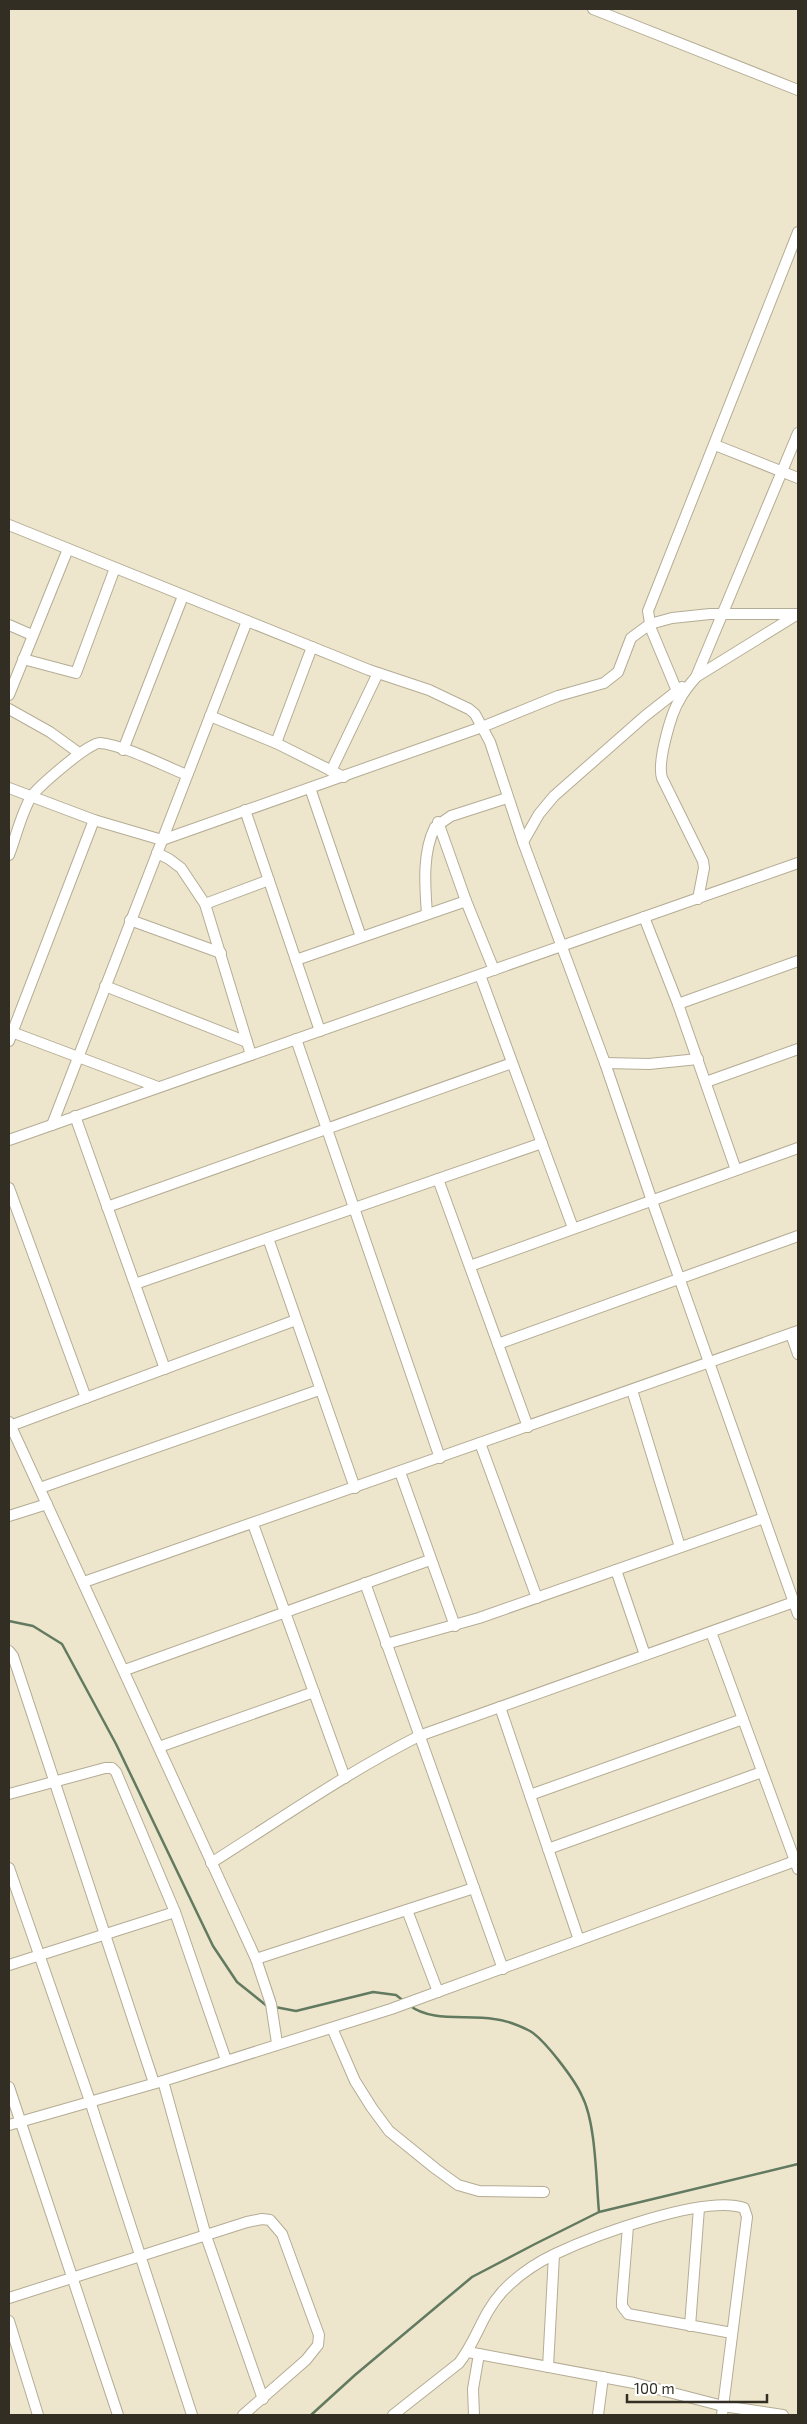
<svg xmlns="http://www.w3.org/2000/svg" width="807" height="2424" font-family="'Exo 2',sans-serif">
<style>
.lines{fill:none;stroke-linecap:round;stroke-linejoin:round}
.stream{stroke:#617a60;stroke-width:2.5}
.minor-casing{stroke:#b4ac94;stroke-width:12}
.minor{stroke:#fff;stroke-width:10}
</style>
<rect width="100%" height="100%" fill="#eee6cc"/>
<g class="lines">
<g class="stream">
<path d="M9 1621 33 1626 62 1644 116 1744 213 1946 237 1982 267 2006"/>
<path d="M409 2005C432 2023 467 2014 494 2019 505 2020 520 2026 530 2031 545 2040 575 2080 582 2096 596 2123 596 2180 599 2212"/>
<path d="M275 2007 296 2011 373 1992 396 1995 405 2002"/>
<path d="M311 2415 355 2375 472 2277 535 2244 599 2212 798 2164"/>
</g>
<g class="minor-casing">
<g id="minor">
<path d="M593 9 798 90"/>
<path d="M715 445 798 478"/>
<path d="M9 525 369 670 429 690 469 709 475 714 490 742 523 842 605 1063 652 1201 798 1614"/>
<path d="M9 625 32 635"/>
<path d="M23 659 76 673 115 568"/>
<path d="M696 677 798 614"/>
<path d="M677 691 651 629 648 611 798 232"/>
<path d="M9 695 68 549"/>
<path d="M9 709 50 732 79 753"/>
<path d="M210 716 276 743 344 777"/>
<path d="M276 743 312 647"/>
<path d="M123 750 183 596"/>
<path d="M331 771 378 673"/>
<path d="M9 788 94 820 162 840 482 727 558 696 604 683 618 672 631 638 650 624 672 618 710 614H798"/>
<path d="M310 788 361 937"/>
<path d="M245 810 320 1031"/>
<path d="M438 822 466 901 494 970"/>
<path d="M523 842 539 814 554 796 645 716 682 687"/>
<path d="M157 853 169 859 181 868 205 904 251 1055"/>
<path d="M9 855C16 837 21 814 31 797 38 787 89 742 100 743 124 745 164 766 187 775"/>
<path d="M698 899 704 868 703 861 662 778C657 762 671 713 680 699 684 691 690 684 696 677L798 433"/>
<path d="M205 904 269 880"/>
<path d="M427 914C425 886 422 853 435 827L451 816 507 798"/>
<path d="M644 917 678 1004 736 1170"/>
<path d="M130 920 221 953"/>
<path d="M296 960 466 901"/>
<path d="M480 975 573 1228"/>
<path d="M105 986 247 1042"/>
<path d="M678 1004 798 961"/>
<path d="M9 1031 158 1087"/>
<path d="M296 1039 440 1458"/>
<path d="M9 1041 94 820"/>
<path d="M605 1063 649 1064 698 1059"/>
<path d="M706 1082 798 1049"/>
<path d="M75 1116 165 1369"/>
<path d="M52 1125 247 621"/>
<path d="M9 1140 798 863"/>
<path d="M438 1179 528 1427"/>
<path d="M9 1188 86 1398"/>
<path d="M107 1207 512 1063"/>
<path d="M268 1238 355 1488"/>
<path d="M470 1266 798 1148"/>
<path d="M135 1284 542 1143"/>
<path d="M791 1334 798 1354"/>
<path d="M498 1344 798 1236"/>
<path d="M632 1390 680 1547"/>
<path d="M9 1422 256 1959 271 2004 277 2043"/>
<path d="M10 1426 296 1320"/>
<path d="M480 1443 537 1598"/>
<path d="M400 1472 455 1626"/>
<path d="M40 1488 319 1390"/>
<path d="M9 1516 47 1504"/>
<path d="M253 1524 345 1778"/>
<path d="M616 1570 645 1655"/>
<path d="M84 1582 798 1331"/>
<path d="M365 1583 503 1969"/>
<path d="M711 1632 798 1869"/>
<path d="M386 1644 479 1618 764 1518"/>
<path d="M9 1651 13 1656 154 2083"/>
<path d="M125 1670 430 1560"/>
<path d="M500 1707 579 1940"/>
<path d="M159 1747 314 1692"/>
<path d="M9 1794 105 1768H112L116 1772 175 1912 226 2060"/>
<path d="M530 1795 743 1719"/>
<path d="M548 1849 762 1772"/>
<path d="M211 1863C279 1820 346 1773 419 1736L794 1602"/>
<path d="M9 1868 90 2101 192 2415"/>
<path d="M407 1910 438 1992"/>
<path d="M256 1959 474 1888"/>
<path d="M9 1965 175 1912"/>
<path d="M332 2028 355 2081 372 2108 389 2131 436 2169 458 2185 479 2191 544 2192"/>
<path d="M163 2081 206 2236 263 2399"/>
<path d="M9 2087 118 2415"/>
<path d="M9 2125 163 2081 391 2009 798 1860"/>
<path d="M628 2226 622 2300V2306L628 2314 732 2333"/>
<path d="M9 2298 247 2222 262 2219 270 2220 282 2234 319 2335 318 2345 306 2360 243 2415"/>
<path d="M9 2321 38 2415"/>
<path d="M690 2326 699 2208"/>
<path d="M468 2352 634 2383 723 2406 783 2415"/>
<path d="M548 2367 554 2255"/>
<path d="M393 2415 459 2363C477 2340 482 2314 502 2292 517 2276 536 2263 555 2254 593 2236 705 2194 744 2208L747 2217 722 2415"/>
<path d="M474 2415 473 2389 479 2354"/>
<path d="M598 2415 603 2377"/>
</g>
</g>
<use href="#minor" class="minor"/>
</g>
<rect width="807" height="2424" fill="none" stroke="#322e24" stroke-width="20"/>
<path d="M627 2394v8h140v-8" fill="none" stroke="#322e24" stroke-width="2.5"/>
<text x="634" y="2394" font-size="15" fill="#322e24" stroke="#ffffff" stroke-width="4" paint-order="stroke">100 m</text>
</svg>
